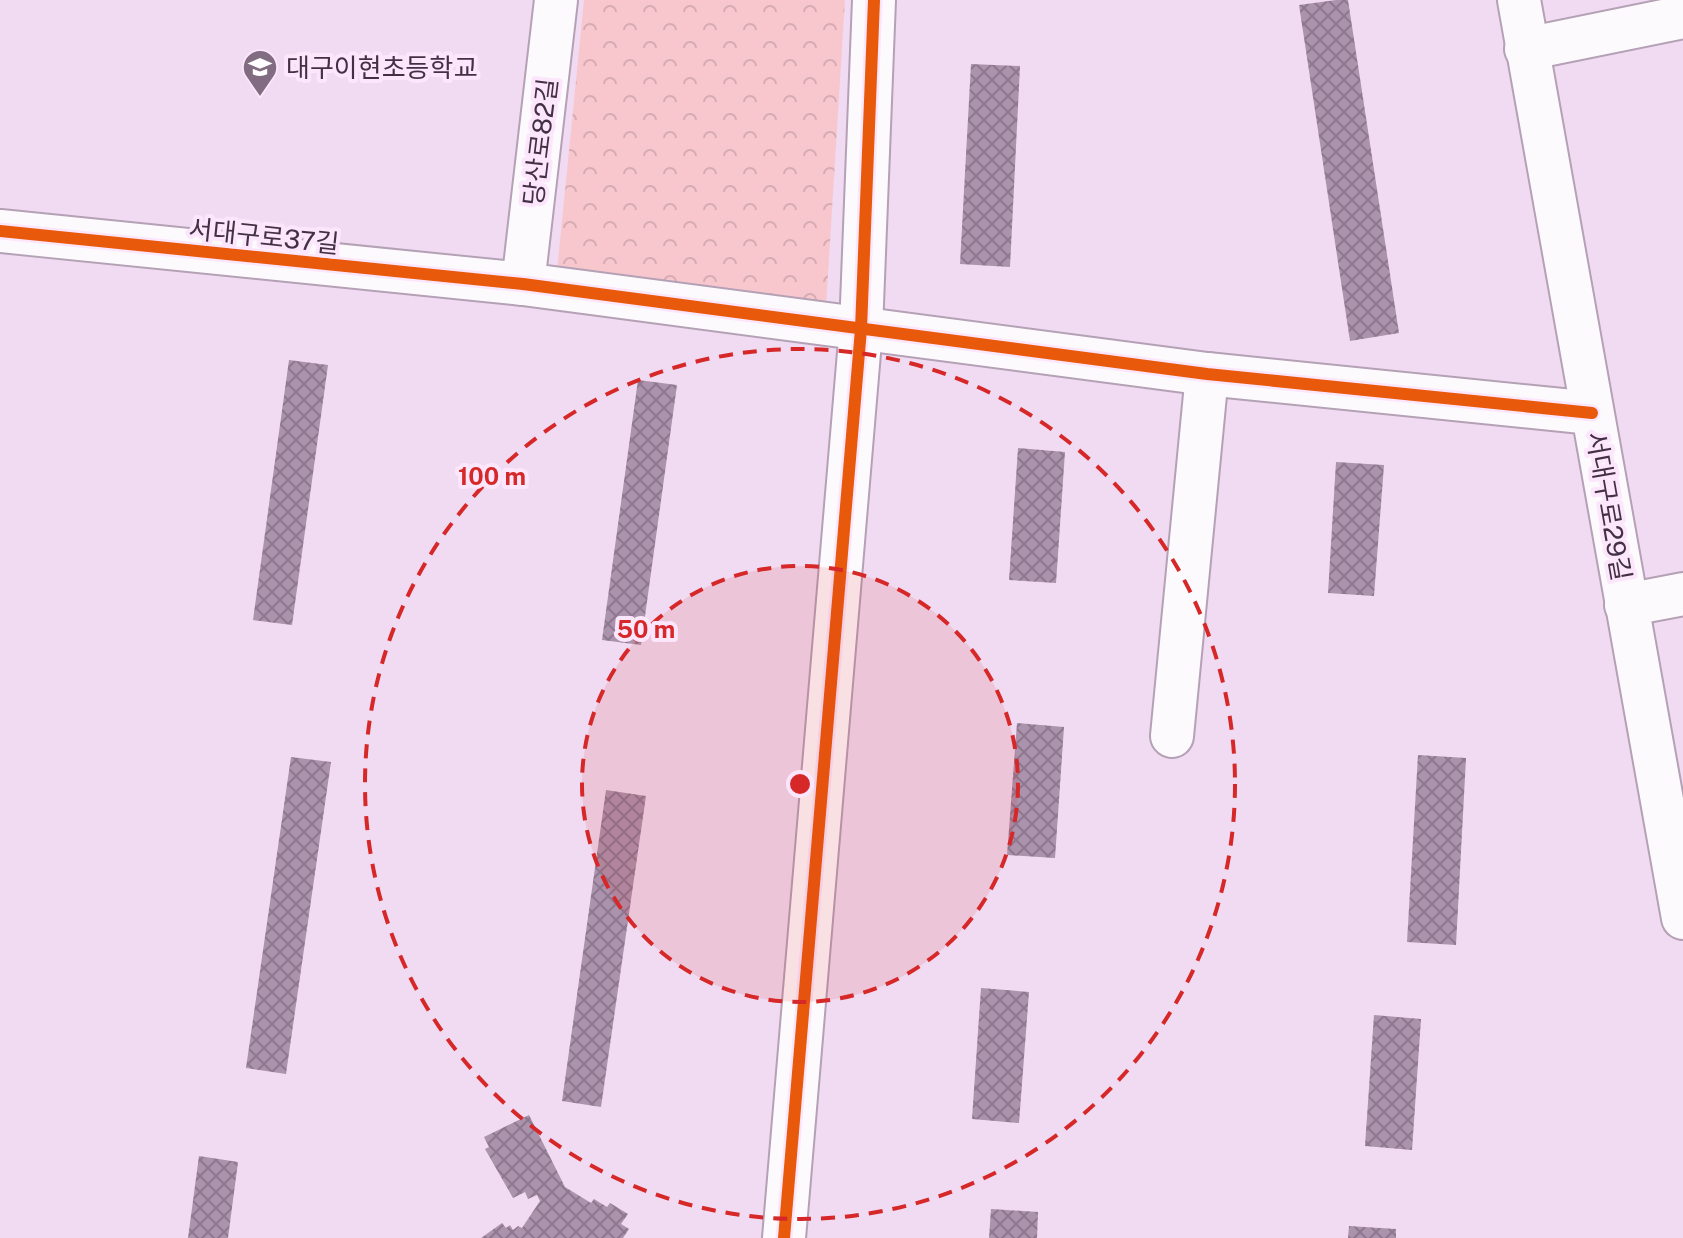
<svg xmlns="http://www.w3.org/2000/svg" width="1683" height="1238" font-family="'Public Sans','Noto Sans KR',sans-serif">
<style>
.park{fill:url(#park-crowns)}
.building{fill:url(#building-cross-hatch)}
.lines{fill:none;stroke-linecap:round;stroke-linejoin:round}
.minor-casing{stroke:#b4a1b5;stroke-width:46}
.minor{stroke:#fdfafd;stroke-width:42}
.cycleway-casing{stroke:#fbe6fc;stroke-width:17}
.cycleway{stroke:#e8590c;stroke-width:12}
.ring{fill:none;stroke:#d62828;stroke-width:4;stroke-dasharray:14 10}
.labels{text-anchor:middle;dominant-baseline:central;stroke-width:8;stroke-linejoin:round;paint-order:stroke}
.poi-label{font-size:26px;fill:#443045;stroke:#fbe6fc;text-anchor:start}
.street-label{font-size:26px;fill:#443045;stroke:#fbe6fc}
.centre{fill:#d62828;stroke:#fbe6fc;stroke-width:4}
.ring-label{font-size:24px;text-anchor:middle;font-weight:bold;fill:#d62828;stroke:#fbe6fc;stroke-width:8;stroke-linejoin:round;paint-order:stroke}
</style>
<defs>
<pattern id="park-crowns" width="20" height="18" patternUnits="userSpaceOnUse" patternTransform="scale(2)"><rect width="20" height="18" fill="#f8c7ce"/><path d="M2 6a3 3 0 1 1 6 0M12 15a3 3 0 1 1 6 0" fill="none" stroke="#d6abb2"/></pattern>
<pattern id="building-cross-hatch" width="8" height="8" patternUnits="userSpaceOnUse" patternTransform="scale(2)"><rect width="8" height="8" fill="#ab92ad"/><path d="M0 0l8 8M0 8l8-8" fill="none" stroke="#8d788f"/></pattern>
</defs>
<rect width="100%" height="100%" fill="#f1dbf2"/>
<path class="park" d="M584 0H845L826 307 556 281Z"/>
<g class="building">
<path d="M1336 0H1348L1399 333 1350 341 1299 5Z"/>
<path d="M971 64 1020 66 1010 267 960 264Z"/>
<path d="M289 360 328 365 292 625 253 620Z"/>
<path d="M638 380 677 385 641 645 602 640Z"/>
<path d="M1018 448 1065 452 1056 583 1009 580Z"/>
<path d="M1336 462 1384 465 1374 596 1328 593Z"/>
<path d="M1017 723 1064 727 1055 858 1007 855Z"/>
<path d="M1418 755 1466 758 1456 945 1407 942Z"/>
<path d="M291 757 331 762 286 1074 246 1068Z"/>
<path d="M606 790 646 796 601 1107 562 1101Z"/>
<path d="M981 988 1029 992 1019 1123 972 1119Z"/>
<path d="M1374 1015 1421 1019 1412 1150 1365 1146Z"/>
<path d="M529 1115 565 1187 591 1203 594 1199 607 1207 610 1203 628 1214 621 1224 629 1229 623 1238H481L502 1223 506 1228 510 1225 513 1230 518 1226 522 1228 540 1201 537 1195 528 1199 525 1192 513 1198 485 1149 489 1147 484 1137Z"/>
<path d="M199 1156 238 1162 228 1238H188Z"/>
<path d="M991 1209 1038 1212 1037 1238H989Z"/>
<path d="M1349 1226 1396 1229V1238H1348Z"/>
</g>
<g class="lines">
<g class="minor-casing">
<g id="minor">
<path d="M1519 0 1683 918"/>
<path d="M1526 49 1683 17"/>
<path d="M0 231 523 284 1207 374 1592 413"/>
<path d="M523 284 556 0"/>
<path d="M1626 605 1683 594"/>
<path d="M1172 736 1207 374"/>
<path d="M784 1238 861 329 874 0"/>
</g>
</g>
<use href="#minor" class="minor"/>
<g class="cycleway-casing">
<g id="cycleway">
<path d="M0 231 523 284 1207 374 1592 413"/>
<path d="M784 1238 861 329 874 0"/>
</g>
</g>
<use href="#cycleway" class="cycleway"/>
</g>
<circle cx="800" cy="784" r="218" fill="#d62828" fill-opacity=".12"/>
<g class="ring">
<circle cx="800" cy="784" r="218"/>
<circle cx="800" cy="784" r="435"/>
</g>
<defs>
<g id="school-pin" transform="scale(1.8)"><path d="M0 17L-7.5 6A9.5 9.5 0 1 1 7.5 6Z" fill="#816c82" stroke="#fbe6fc"/><path d="M0-5L7-2L0 1L-7-2ZM-4 1L0 2.5L4 1V4Q0 6-4 4Z" fill="#fff"/></g>
</defs>
<g fill-rule="evenodd">
<use href="#school-pin" x="260" y="67"/>
</g>
<g class="labels">
<g class="poi-label">
<text x="286" y="67">대구이현초등학교</text>
</g>
<g class="street-label">
<text transform="translate(540 142) rotate(-83)">당산로82길</text>
<text transform="translate(264 236) rotate(6)">서대구로37길</text>
<text transform="translate(1609 506) rotate(80)">서대구로29길</text>
</g>
</g>
<circle cx="800" cy="784" r="12" class="centre"/>
<g class="ring-label">
<text x="492" y="485">100 m</text>
<text x="646" y="638">50 m</text>
</g>
</svg>
